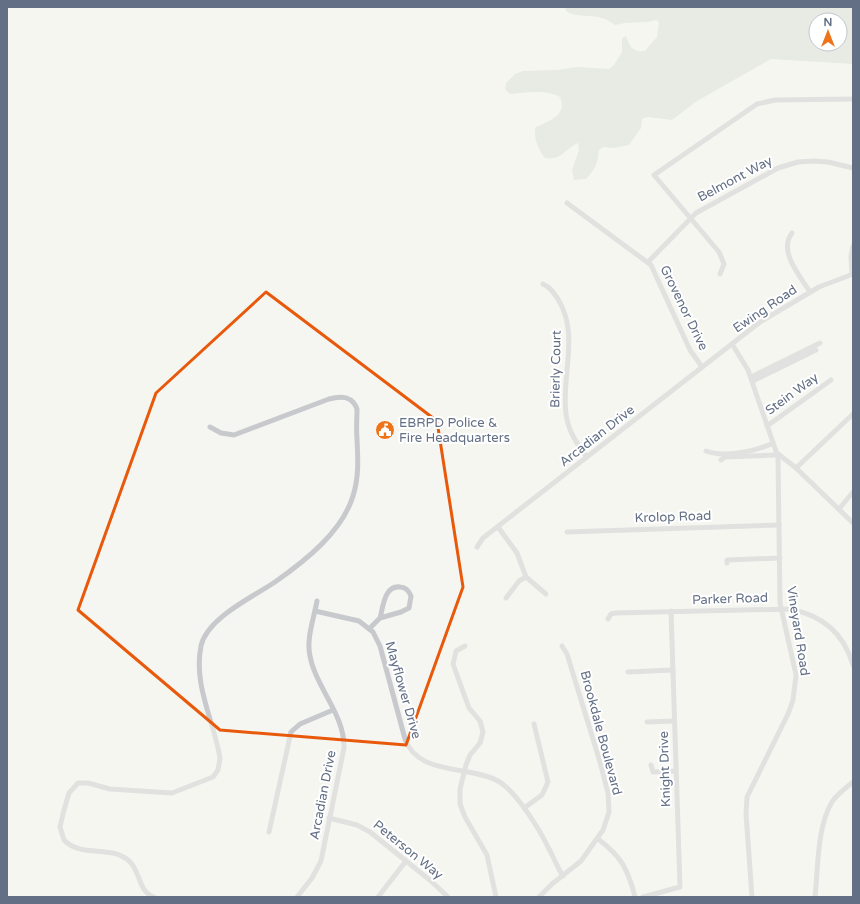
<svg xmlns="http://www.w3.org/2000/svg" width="860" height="904" font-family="'Varela Round',sans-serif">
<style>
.green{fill:#d4ddd2;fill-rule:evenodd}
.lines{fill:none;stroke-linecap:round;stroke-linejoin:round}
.minor{stroke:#c7c9cd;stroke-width:5}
.marked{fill:none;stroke:#e8590c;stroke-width:3;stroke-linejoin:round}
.labels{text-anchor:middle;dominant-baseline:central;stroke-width:4;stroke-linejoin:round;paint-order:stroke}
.street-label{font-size:13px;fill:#626f85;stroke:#fff}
.poi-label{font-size:13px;fill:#626f85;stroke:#fff;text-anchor:start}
</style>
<rect width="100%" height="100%" fill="#f5f6f1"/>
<path class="green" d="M565 7H853V64L771 59 697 101 672 120 648 117 642 119 641 128 629 145 614 148 603 147 599 150C598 163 595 170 586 179L574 180 572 170 579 150 578 143C564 149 562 161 545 158 539 152 532 135 536 127 549 121 568 115 560 97 545 89 527 93 510 94L505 89 506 83 515 74 523 71 557 70 577 67 609 69 614 65 622 52V38L626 36C630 47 632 52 645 51L657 37 659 22 656 20 648 22 625 23 615 25C596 10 581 21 566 11ZM816 20H840V44H816Z"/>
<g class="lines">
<g class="minor">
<path d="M567 203 651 265 690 350 702 367"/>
<path d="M792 233C778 251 800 276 810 292"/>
<path d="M648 262 696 213 778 168 798 162 814 161 828 162 853 168"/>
<path d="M720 274 724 264 719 252 654 175 757 104 775 100 853 99"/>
<path d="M852 275 851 256 853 246"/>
<path d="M543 284C550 287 554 293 558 299 580 335 561 375 566 414 568 431 577 444 587 457"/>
<path d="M732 344 748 370 778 457 780 603 796 675 793 700 788 714 747 797 746 814 752 897"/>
<path d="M751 377 820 343"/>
<path d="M753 381 816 350"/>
<path d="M767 426 831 380"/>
<path d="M706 451C723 458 757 451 773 443"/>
<path d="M777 453 796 468 853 523"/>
<path d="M721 460 725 457 777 455"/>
<path d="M796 468 853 414"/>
<path d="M839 509 853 492"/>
<path d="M498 527 517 553 526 577"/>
<path d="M567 532 779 525"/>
<path d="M477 547 483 538 760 322 819 287 853 274"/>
<path d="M727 563V560L780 558"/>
<path d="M526 577 546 594"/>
<path d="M506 598 519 581 526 577"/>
<path d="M315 611 359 621 373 632 380 646 405 739C418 776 469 765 498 781 516 791 540 830 549 849 554 858 557 867 563 876"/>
<path d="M608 619 611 614 615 613 790 609C823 616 843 632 853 665"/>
<path d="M370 628 380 618 401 612 409 608 411 596C409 591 406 587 400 587 384 585 383 608 380 618"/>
<path d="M465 646 456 651 453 664 469 708 480 721 483 732 480 743 470 755 466 765 460 789V804L465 817 487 855 496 897"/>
<path d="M628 672 673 670"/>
<path d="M647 722 674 721"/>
<path d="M651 765 653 772 676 771"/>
<path d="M524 808 542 795 548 782 534 724"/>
<path d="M329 818 357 825 370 832 431 881 448 897"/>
<path d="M269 832 291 732 300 724 333 710"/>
<path d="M598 839C621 856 628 869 635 897"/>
<path d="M154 897C137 891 141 870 128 860 110 845 81 858 64 840L60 827 64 810 69 793 78 783H88L110 789 172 793 213 777 218 770 220 758C214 721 193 685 201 646 207 618 253 597 275 582 305 561 342 532 353 496 359 477 358 459 357 439 356 429 357 419 357 409 352 395 340 396 329 399L234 435 221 433 210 427"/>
<path d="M297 897 312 878 321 861 344 748C345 715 316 688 310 656 306 639 314 618 317 601"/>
<path d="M378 897 406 861"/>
<path d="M539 897 552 884 581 861 603 830 609 812 608 793 600 762 567 654 562 646"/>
<path d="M643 897 680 887 671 611"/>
<path d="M815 897C818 869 817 826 832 802 837 794 846 788 853 782"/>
</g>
</g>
<path d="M0 0H860V904H0ZM266 292 437 421 463 587 406 745 220 730 78 610 156 393Z" fill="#f5f6f1" fill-opacity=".55" fill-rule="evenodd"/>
<path class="marked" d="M266 292 437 421 463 587 406 745 220 730 78 610 156 393Z"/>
<defs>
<g id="civic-disc" transform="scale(1)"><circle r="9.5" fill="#ee7319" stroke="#fff"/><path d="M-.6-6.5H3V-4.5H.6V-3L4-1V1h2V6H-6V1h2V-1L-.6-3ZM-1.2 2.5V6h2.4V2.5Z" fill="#fff"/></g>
</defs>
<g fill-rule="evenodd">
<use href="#civic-disc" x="385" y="430"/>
</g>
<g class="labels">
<g class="street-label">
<text transform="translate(735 179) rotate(-28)">Belmont Way</text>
<text transform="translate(684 308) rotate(64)">Grovenor Drive</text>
<text transform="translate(765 309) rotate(-34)">Ewing Road</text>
<text transform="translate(556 369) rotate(-89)">Brierly Court</text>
<text transform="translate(792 394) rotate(-36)">Stein Way</text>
<text transform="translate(597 436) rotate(-38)">Arcadian Drive</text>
<text transform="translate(673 517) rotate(-2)">Krolop Road</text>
<text transform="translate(730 599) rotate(-2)">Parker Road</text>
<text transform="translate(798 631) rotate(81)">Vineyard Road</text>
<text transform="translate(403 690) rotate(74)">Mayflower Drive</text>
<text transform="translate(601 733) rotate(75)">Brookdale Boulevard</text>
<text transform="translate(665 769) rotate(-92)">Knight Drive</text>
<text transform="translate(323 795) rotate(-79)">Arcadian Drive</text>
<text transform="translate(408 850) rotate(39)">Peterson Way</text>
</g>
<g class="poi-label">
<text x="399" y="423">EBRPD Police &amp;<tspan x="399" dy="15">Fire Headquarters</tspan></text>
</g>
</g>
<rect width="860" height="904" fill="none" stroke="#626f85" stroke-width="16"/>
<g transform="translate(828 32)"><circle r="19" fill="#ffffff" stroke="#c0c5ce"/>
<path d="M0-3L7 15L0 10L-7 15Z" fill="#ee7319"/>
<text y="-6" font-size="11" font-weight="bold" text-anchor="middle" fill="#626f85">N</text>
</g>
</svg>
